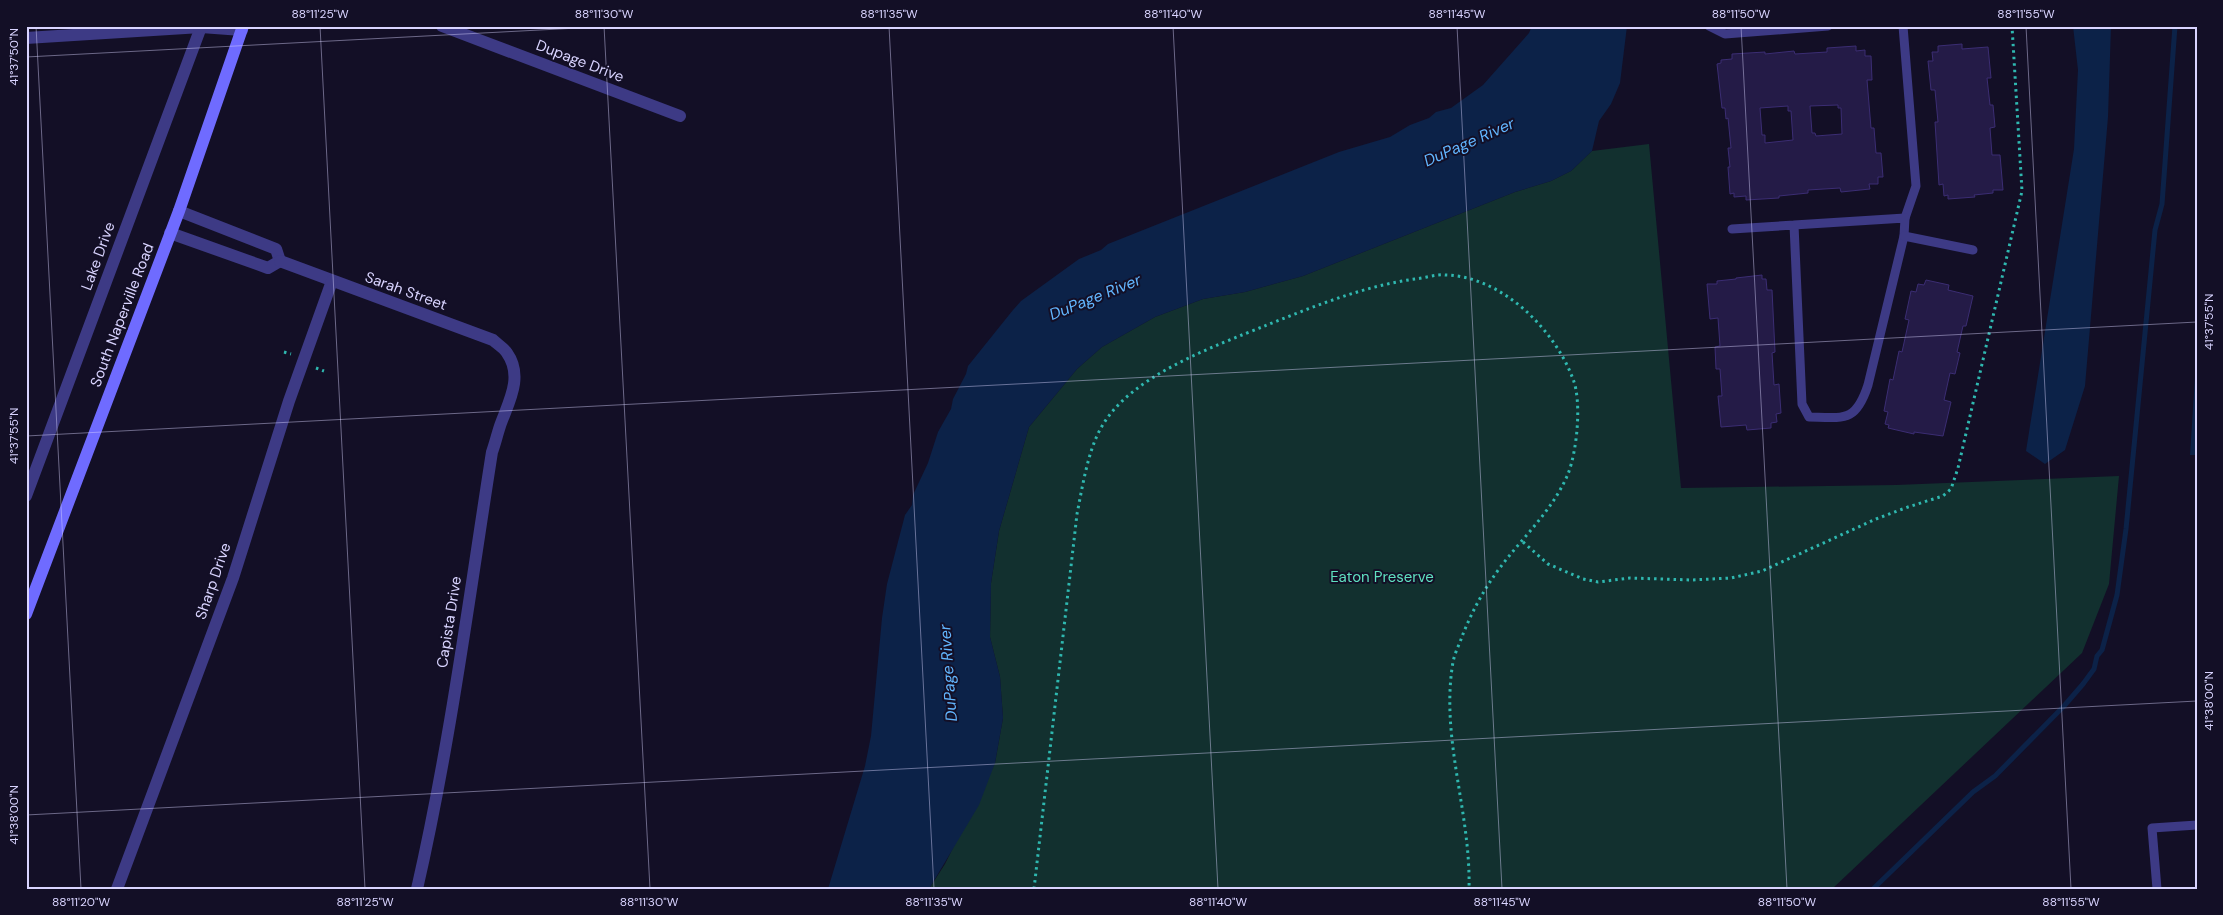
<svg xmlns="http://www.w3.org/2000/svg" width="2223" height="915" font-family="'DM Sans',sans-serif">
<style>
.green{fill:#12302f}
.water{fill:#0c2248}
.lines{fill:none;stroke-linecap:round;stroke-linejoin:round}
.stream{stroke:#0c2248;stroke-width:5}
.building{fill:#241b47;stroke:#3b2d73;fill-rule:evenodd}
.path{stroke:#2fb8b0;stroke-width:3;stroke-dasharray:2.5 4;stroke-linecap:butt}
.lane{stroke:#3d3a85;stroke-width:9}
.street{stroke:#3d3a85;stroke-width:12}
.secondary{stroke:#6f6bff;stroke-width:12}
.ticks{fill:none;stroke:#d9d4ff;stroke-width:1;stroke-opacity:0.45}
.labels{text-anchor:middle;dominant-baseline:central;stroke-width:4;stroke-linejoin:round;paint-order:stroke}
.street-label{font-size:15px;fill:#d9d4ff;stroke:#130f26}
.park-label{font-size:15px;fill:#5fe0c0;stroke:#130f26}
.water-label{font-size:16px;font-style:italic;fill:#62b6ff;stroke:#130f26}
.neatline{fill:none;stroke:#d9d4ff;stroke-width:2}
.ticks-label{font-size:12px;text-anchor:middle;fill:#d9d4ff}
</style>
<rect width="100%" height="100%" fill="#130f26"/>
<path class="green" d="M1649 144 1681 488 1896 485 2119 476 2109 584 2082 653 1832 889H929L945 864 995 763 1003 718 1000 677 990 637 991 583 999 531 1029 427 1077 369 1102 347 1155 317 1203 299 1245 292 1303 276 1515 192 1551 181 1571 171 1592 151Z"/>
<g class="water">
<path d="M1532 26H1627L1620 83 1611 104 1599 121 1592 151 1571 171 1551 181 1515 192 1303 276 1245 292 1203 299 1155 317 1102 347 1077 369 1048 404 1029 427 999 531 991 583 990 637 1000 677 1003 718 995 763 979 805 929 889H828L865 766 871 736 882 618 887 584 905 515 912 505 913 495 928 463 938 432 951 409 953 399 966 374 968 366 1013 310 1021 301 1079 259 1101 250 1108 244 1339 152 1390 137 1410 125 1429 118 1436 112 1451 108 1483 85 1529 33Z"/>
<path d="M2073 26H2111L2108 117 2085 386 2065 450 2045 464 2026 451 2074 149 2078 70Z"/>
<path d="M2197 346V455H2190Z"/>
</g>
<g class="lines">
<path class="stream" d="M1873 889 1973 792 1995 776 2064 706 2083 684 2094 669 2097 656 2102 650 2117 595 2126 529 2155 230 2162 204 2175 26"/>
</g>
<g class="building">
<path d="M1962 44V49L1988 47 1991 78H1987L1990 105H1993L1995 127 1990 128 1992 155H2000L2003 190H1993V193L1974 195 1975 197 1948 199V195L1944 196 1943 184 1939 185 1935 122H1938L1935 90H1931L1928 61H1933L1932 52H1938V46Z"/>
<path d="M1856 46V51L1865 50V56H1871L1872 80H1867L1871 128H1874L1876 153H1881L1883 177H1878V184H1869L1870 189 1841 192 1840 188 1808 190V193L1779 196V198L1746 200V196L1734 197V193L1730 194 1728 167H1730L1728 148H1731L1728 118 1726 119 1725 108H1722L1717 64 1721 63V60L1732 59V54L1765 52V54L1794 51 1795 54 1827 52V48ZM1838 105V108H1841L1842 134 1816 136 1815 133H1812L1810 106ZM1788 106V111H1791L1793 140 1765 143V135H1762L1760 108Z"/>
<path d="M1762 275V279H1766L1767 290H1772L1775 352 1772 353 1774 385 1779 384 1781 413 1776 414 1777 422 1771 423V428L1747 430 1746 425 1721 427 1718 396H1722L1720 369H1716L1715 347 1720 346 1718 318 1710 319 1707 284H1717V281L1736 279V278Z"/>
<path d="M1926 280 1949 285 1948 290 1973 296 1966 326H1963L1957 352 1960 353 1955 374 1950 373 1944 400 1951 402 1943 436 1914 432V434L1888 428 1889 425 1885 424 1888 412 1884 411 1890 379 1893 380 1899 351 1902 352 1909 320 1905 319 1911 291 1916 292 1918 284 1924 285Z"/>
</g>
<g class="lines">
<g class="path">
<path d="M284 352 291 354"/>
<path d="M316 368 324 371"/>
<path d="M1523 542 1548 564 1583 579 1598 582 1630 578 1692 580 1731 578 1762 571 1876 519 1908 507 1943 496 1951 489 1958 468 2022 191 2012 26"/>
<path d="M1034 889 1077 514C1082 489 1088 450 1101 428 1129 376 1215 346 1267 325 1315 306 1364 286 1415 279 1425 278 1436 274 1445 275 1502 276 1555 330 1573 379 1582 402 1577 451 1568 474 1551 514 1518 541 1494 576 1482 593 1471 614 1463 634 1460 643 1455 652 1453 662 1440 738 1471 812 1469 889"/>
</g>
<g class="lane">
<path d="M1709 26 1725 34 1828 26"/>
<path d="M1903 26 1916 186 1905 218"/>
<path d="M1732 229 1905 218 1904 236 1868 385C1856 422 1845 418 1809 417L1802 404 1794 225"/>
<path d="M1904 236 1973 250"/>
<path d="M2157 889 2152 828 2197 825"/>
</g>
<g class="street">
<path d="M442 26 680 116"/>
<path d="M26 38 201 27 242 30"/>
<path d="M179 211 276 249 280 261"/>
<path d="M170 233 268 268 280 261"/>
<path d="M280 261 493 340C497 344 504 348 507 353 524 377 508 403 500 426 497 435 495 444 492 452 469 598 450 745 417 889"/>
<path d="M26 496 201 27"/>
<path d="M117 889 233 578 289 401 332 281"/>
</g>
<path class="secondary" d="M26 614 179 211 243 26"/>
</g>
<path class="ticks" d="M36 26 81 889M320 26 365 889M604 26 650 889M889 26 934 889M1173 26 1218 889M1457 26 1502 889M1741 26 1787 889M2026 26 2071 889M26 57 616 26M26 436 2197 322M26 815 2197 701"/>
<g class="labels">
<g class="street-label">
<text transform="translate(580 61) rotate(21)">Dupage Drive</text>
<text transform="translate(98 256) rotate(-70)">Lake Drive</text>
<text transform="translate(406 291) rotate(20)">Sarah Street</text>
<text transform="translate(122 315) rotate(-69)">South Naperville Road</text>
<text transform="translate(213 581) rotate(-71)">Sharp Drive</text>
<text transform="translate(449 622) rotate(-81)">Capista Drive</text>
</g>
<g class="park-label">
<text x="1382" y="577">Eaton Preserve</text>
</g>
<g class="water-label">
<text transform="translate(1469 142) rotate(-24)">DuPage River</text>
<text transform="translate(1095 297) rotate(-22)">DuPage River</text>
<text transform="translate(948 673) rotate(-94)">DuPage River</text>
</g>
</g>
<rect width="2223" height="915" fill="none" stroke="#130f26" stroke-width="55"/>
<rect x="28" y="28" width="2168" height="860" class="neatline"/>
<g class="ticks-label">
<text x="320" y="18">88°11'25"W</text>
<text x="604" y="18">88°11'30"W</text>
<text x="889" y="18">88°11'35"W</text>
<text x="1173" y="18">88°11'40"W</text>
<text x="1457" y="18">88°11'45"W</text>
<text x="1741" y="18">88°11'50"W</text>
<text x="2026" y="18">88°11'55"W</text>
<text transform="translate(14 57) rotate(-90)" y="4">41°37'50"N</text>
<text transform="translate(2209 322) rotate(-90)" y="4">41°37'55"N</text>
<text transform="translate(14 436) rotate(-90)" y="4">41°37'55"N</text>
<text transform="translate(2209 701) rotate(-90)" y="4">41°38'00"N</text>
<text transform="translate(14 815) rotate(-90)" y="4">41°38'00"N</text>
<text x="81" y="906">88°11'20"W</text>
<text x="365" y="906">88°11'25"W</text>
<text x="649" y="906">88°11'30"W</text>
<text x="934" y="906">88°11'35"W</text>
<text x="1218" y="906">88°11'40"W</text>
<text x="1502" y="906">88°11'45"W</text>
<text x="1787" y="906">88°11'50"W</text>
<text x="2071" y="906">88°11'55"W</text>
</g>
</svg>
